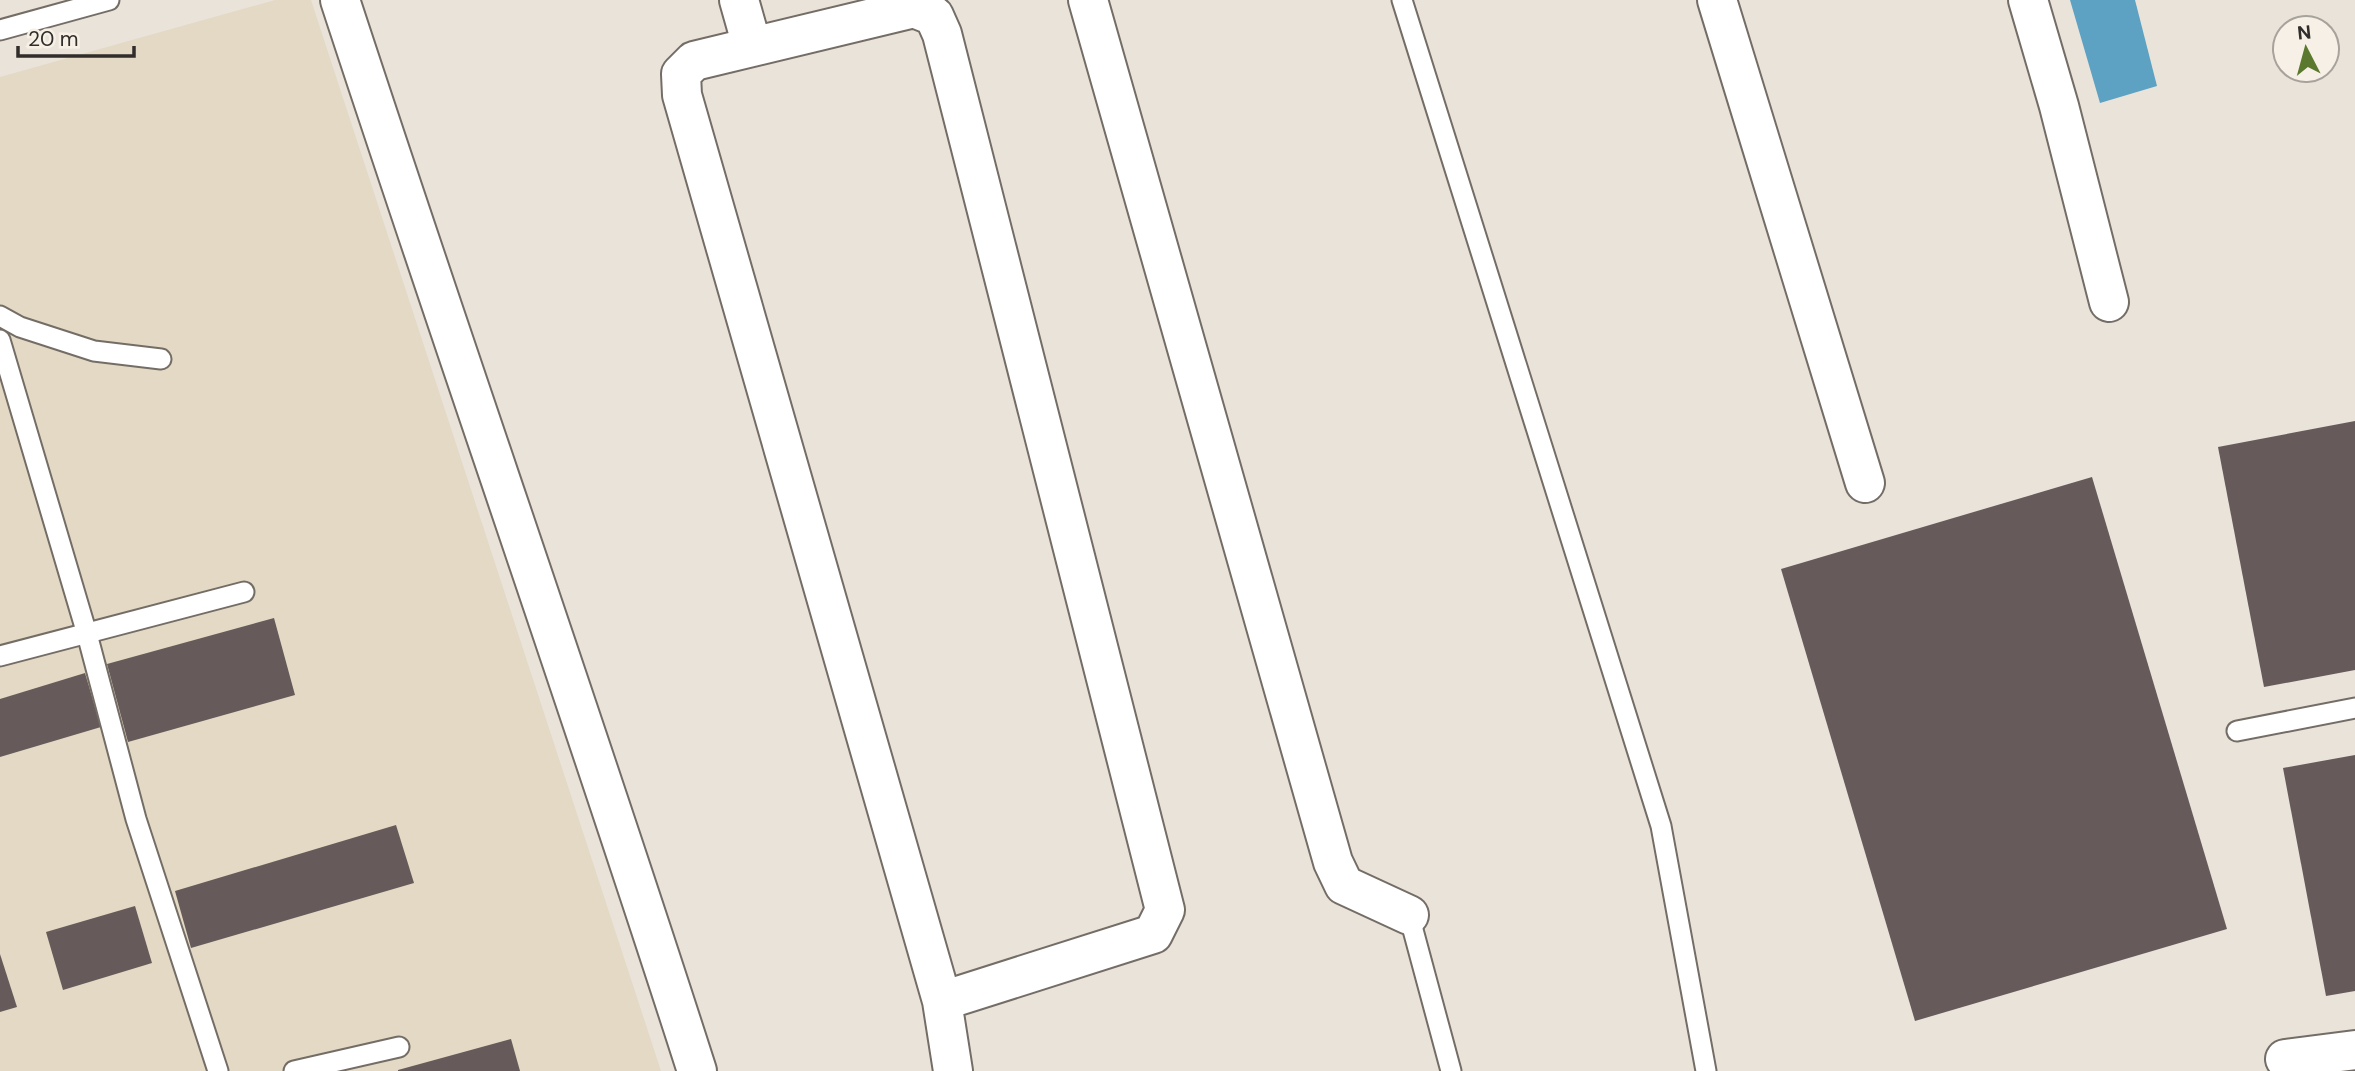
<svg xmlns="http://www.w3.org/2000/svg" width="2355" height="1071" font-family="'DM Sans',sans-serif">
<style>
.education{fill:#e3d9c4}
.water{fill:#5da1c3}
.building{fill:#665b5a}
.lines{fill:none;stroke-linecap:round;stroke-linejoin:round}
.service-casing{stroke:#746d66;stroke-width:23}
.minor-casing{stroke:#746d66;stroke-width:42}
.service{stroke:#fff;stroke-width:19}
.minor{stroke:#fff;stroke-width:38}
</style>
<rect width="100%" height="100%" fill="#eae3da"/>
<path class="education" d="M275 0H311L661 1071H0V77Z"/>
<path class="water" d="M2070 0H2135L2157 86 2100 103Z"/>
<g class="building">
<path d="M2355 421V670L2264 687 2218 447Z"/>
<path d="M2092 477 2227 929 1915 1021 1781 569Z"/>
<path d="M274 618 295 695 128 742 107 664Z"/>
<path d="M85 673 101 727 0 757V699Z"/>
<path d="M2355 755V991L2326 996 2283 768Z"/>
<path d="M396 825 414 883 191 948 175 891Z"/>
<path d="M135 906 152 963 63 990 46 932Z"/>
<path d="M0 954 17 1007 0 1012Z"/>
<path d="M511 1039 520 1071H398V1070Z"/>
</g>
<g class="lines">
<g class="service-casing">
<g id="service">
<path d="M1402 0 1661 826 1706 1071"/>
<path d="M0 30 109 0"/>
<path d="M0 316 20 327 94 351 161 359"/>
<path d="M0 340 87 634 136 819 218 1071"/>
<path d="M0 656 244 592"/>
<path d="M2237 731 2355 708"/>
<path d="M1409 915 1451 1071"/>
<path d="M294 1071 399 1047"/>
</g>
</g>
<g class="minor-casing">
<g id="minor">
<path d="M340 0C457 358 582 712 697 1071"/>
<path d="M739 0 752 46"/>
<path d="M1088 0 1333 862 1344 885 1409 915"/>
<path d="M1717 0 1865 483"/>
<path d="M2028 0 2059 106 2109 302"/>
<path d="M942 1001 1153 934 1165 910 942 34 934 16 914 8 694 61 681 74 682 95 942 1001 953 1071"/>
<path d="M2285 1059 2355 1050"/>
</g>
</g>
<use href="#service" class="service"/>
<use href="#minor" class="minor"/>
</g>
<g transform="translate(2306 49) rotate(354)"><circle r="33" fill="#f7f0e7" stroke="#a7a29b" stroke-width="2"/>
<path d="M0-5L12 26L0 18L-12 26Z" fill="#5b792e"/>
<text y="-10" font-size="19" font-weight="bold" text-anchor="middle" fill="#302d2a">N</text>
</g>
<path d="M18 46v10h116v-10" fill="none" stroke="#302d2a" stroke-width="3.5"/>
<text x="28" y="46" font-size="21" fill="#302d2a" stroke="#f7f0e7" stroke-width="5" paint-order="stroke">20 m</text>
</svg>
